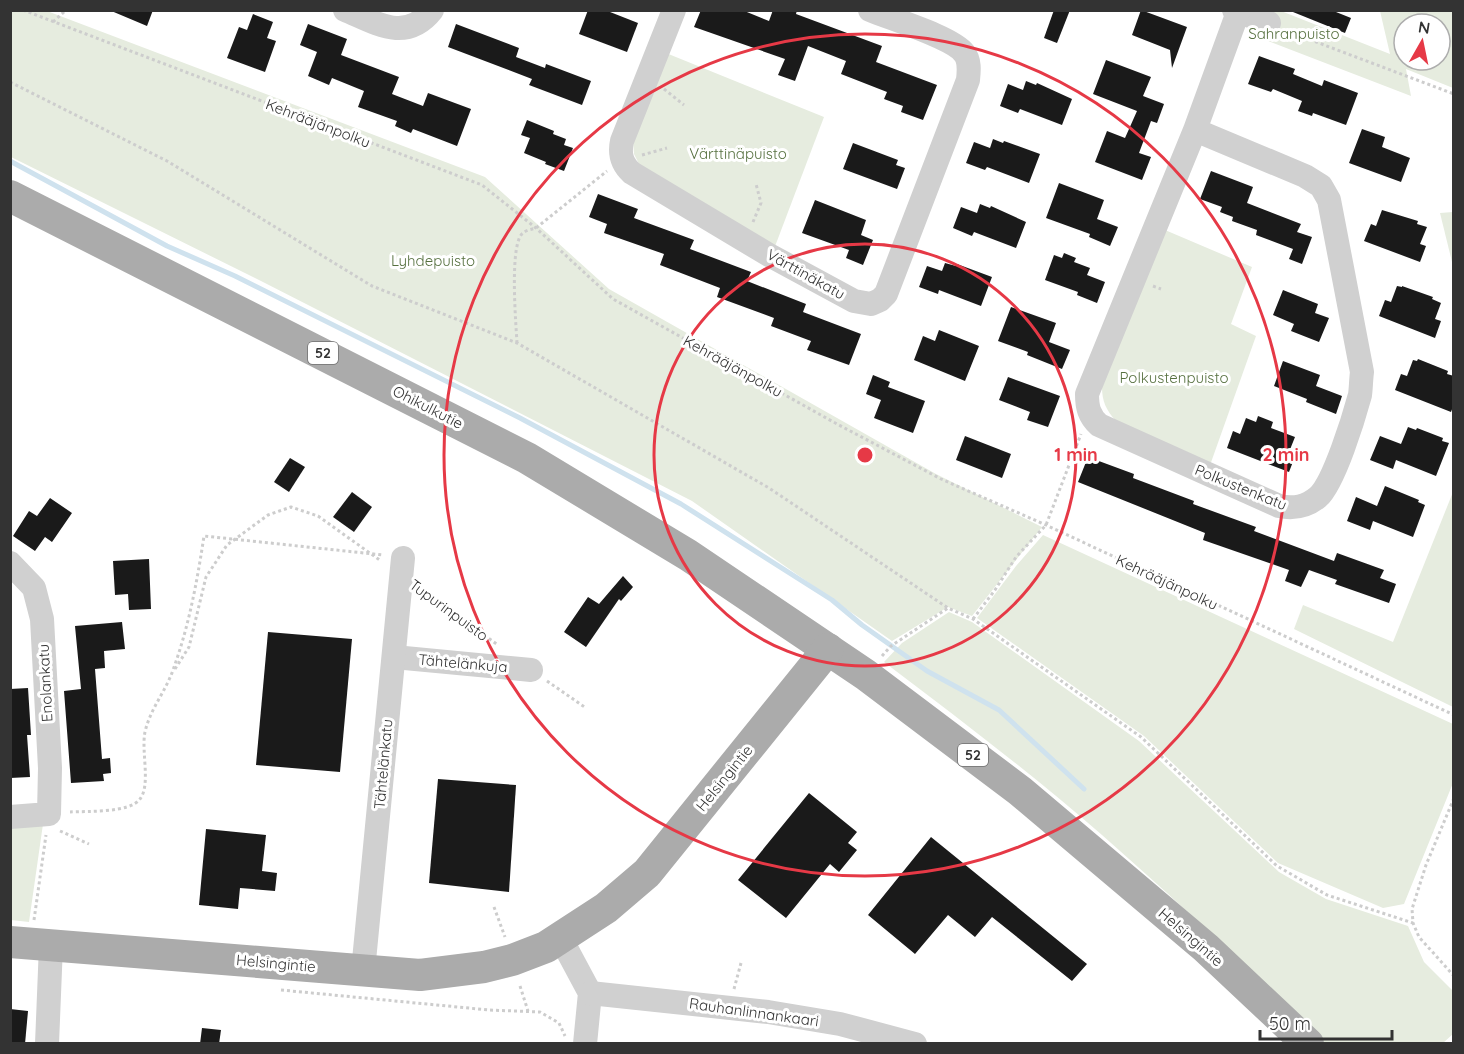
<svg xmlns="http://www.w3.org/2000/svg" width="1464" height="1054" font-family="Quicksand,sans-serif">
<style>
.green{fill:#e6ecdf;fill-rule:evenodd}
.lines{fill:none;stroke-linecap:round;stroke-linejoin:round}
.stream{stroke:#cfe2ee;stroke-width:5}
.building{fill:#1a1a1a}
.path{stroke:#cdcdcd;stroke-width:3;stroke-dasharray:3 3;stroke-linecap:butt}
.minor{stroke:#d0d0d0;stroke-width:24}
.major{stroke:#ababab;stroke-width:32}
.ring{fill:none;stroke:#e63946;stroke-width:3}
.labels{text-anchor:middle;dominant-baseline:central;stroke-width:6;stroke-linejoin:round;paint-order:stroke}
.shield{fill:#fff;stroke:#707070;stroke-width:1.5}
.shield-label{font-size:14px;font-weight:bold;fill:#333}
.park-label{font-size:15px;fill:#56703f;stroke:#fff}
.street-label{font-size:15px;fill:#333;stroke:#fff}
.centre{fill:#e63946;stroke:#fff;stroke-width:3}
.ring-label{font-size:18px;text-anchor:middle;font-weight:bold;fill:#e63946;stroke:#fff;stroke-width:6;stroke-linejoin:round;paint-order:stroke}
</style>
<rect width="100%" height="100%" fill="#fff"/>
<g class="green">
<path d="M10 11H47L485 177 609 289 936 474 1042 527 972 616 948 607 892 641 692 501 261 281 11 157Z"/>
<path d="M1270 11H1281L1390 54 1380 11H1453V88L1406 69 1411 96 1260 38ZM1404 24H1440V60H1404Z"/>
<path d="M666 53 824 117 774 249 642 170 634 154 633 141Z"/>
<path d="M1453 212H1454L1453 266 1440 213Z"/>
<path d="M1165 230 1252 267 1231 324 1256 336 1209 468 1116 421C1106 410 1102 401 1102 387Z"/>
<path d="M1453 492 1454 707H1453L1294 629 1303 605 1393 642Z"/>
<path d="M1043 535 1453 724V783L1404 904 1383 908 1278 863 1144 736 977 618 1016 566Z"/>
<path d="M949 612 972 622 1139 741 1279 872 1326 899 1408 926 1424 962 1453 991V1034L1443 1043H1323C1253 971 1178 902 1102 835 1032 774 958 718 884 662L902 643Z"/>
<path d="M43 824 29 922 11 920V827Z"/>
</g>
<g class="lines">
<path class="stream" d="M10 161 167 246 235 276 520 418 681 504 832 600 862 625 927 671 999 710 1084 789"/>
</g>
<g class="building">
<path d="M109 10H153L147 26Z"/>
<path d="M588 10H605L638 23 627 52 579 34Z"/>
<path d="M701 10H742L769 21 773 10H797L796 14 882 46 876 62 937 85 923 120 901 112 903 106 884 99 887 92 841 74 846 61 808 46 795 81 778 75 785 59 694 27Z"/>
<path d="M1054 10H1070L1057 43 1044 38Z"/>
<path d="M1141 10 1187 27 1172 68 1170 50 1132 35Z"/>
<path d="M1288 10H1331L1351 18 1345 33Z"/>
<path d="M253 14 273 22 267 38 276 41 265 72 227 58 239 27 247 30Z"/>
<path d="M308 24 347 39 341 55 399 77 392 94 423 106 428 93 471 109 457 146 413 129 411 133 395 126 397 121 358 107 364 91 332 78 329 85 308 76 317 52 300 45Z"/>
<path d="M456 24 519 48 516 57 545 68 546 64 591 81 582 105 529 85 532 79 448 47Z"/>
<path d="M1259 56 1295 69 1293 74 1322 86 1324 80 1358 93 1346 125 1313 113 1312 116 1298 111 1302 101 1273 89 1271 92 1248 84Z"/>
<path d="M1106 60 1151 77 1143 96 1164 104 1157 123 1151 121 1139 153 1151 157 1142 180 1095 162 1107 131 1125 138 1137 111 1093 94Z"/>
<path d="M1026 81 1036 85 1037 83 1072 99 1062 125 1020 109 1018 113 1000 106 1008 84 1023 90Z"/>
<path d="M527 120 554 131 553 134 566 139 564 145 573 148 564 171 545 164 546 162 524 153 530 138 521 135Z"/>
<path d="M1362 129 1385 137 1382 147 1410 158 1401 182 1349 163Z"/>
<path d="M993 139 1003 143 1004 141 1040 154 1029 183 987 167 985 170 966 163 974 142 990 148Z"/>
<path d="M853 143 898 160 896 165 905 168 897 189 843 169Z"/>
<path d="M1211 171 1253 187 1247 203 1301 224 1297 232 1312 237 1302 264 1289 259 1293 249 1256 235 1257 230 1232 221 1233 217 1220 212 1222 207 1200 199Z"/>
<path d="M1059 183 1104 200 1097 219 1118 227 1110 246 1089 237 1090 234 1046 218Z"/>
<path d="M598 194 638 209 634 218 694 240 690 249 751 272 747 281 806 304 803 312 861 334 849 365 807 350 811 341 771 326 774 318 717 297 720 288 660 265 664 254 604 233 607 224 589 217Z"/>
<path d="M815 200 866 220 861 235 873 240 863 265 846 258 849 250 802 233Z"/>
<path d="M980 204 990 208 991 206 1026 222 1016 248 974 232 972 236 953 228 961 207 977 213Z"/>
<path d="M1382 210 1418 221 1417 224 1427 227 1420 244 1426 246 1420 262 1364 241 1371 224 1376 226Z"/>
<path d="M1064 253 1076 258 1074 262 1090 268 1087 275 1105 282 1097 303 1077 295 1078 292 1045 280 1054 255 1062 258Z"/>
<path d="M945 263 956 266 957 264 992 277 981 306 939 290 938 294 919 287 927 266 942 271Z"/>
<path d="M1397 286 1402 287V286L1433 297 1432 299 1441 303 1435 319 1441 321 1435 338 1379 316 1385 300 1391 302Z"/>
<path d="M1283 290 1318 304 1315 313 1329 318 1319 342 1291 331 1294 324 1273 315Z"/>
<path d="M1011 307 1056 323 1049 342 1070 350 1062 369 1027 355 1028 352 998 341Z"/>
<path d="M939 330 979 346 965 381 914 360 923 336 935 341Z"/>
<path d="M1418 359 1448 371 1447 374 1454 376V404L1451 412 1395 390 1401 374 1407 376 1413 360 1417 361Z"/>
<path d="M1283 361 1320 375 1316 386 1342 396 1336 414 1306 402 1307 399 1274 386Z"/>
<path d="M873 375 890 382 888 387 925 401 913 433 874 418 881 400 866 394Z"/>
<path d="M1008 377 1060 396 1048 427 1027 420 1030 412 999 400Z"/>
<path d="M1258 416 1273 422 1271 428 1295 437 1289 452 1296 454 1289 472 1227 448 1233 431 1240 434 1246 418 1256 422Z"/>
<path d="M1408 427 1416 430 1417 428 1443 438 1442 441 1449 443 1436 476 1396 460 1393 469 1370 460 1380 436 1401 444Z"/>
<path d="M965 436 1011 454 1002 478 956 460Z"/>
<path d="M1088 457 1134 474 1133 478 1194 501 1193 504 1256 527 1254 531 1334 561 1337 553 1384 570 1380 578 1396 584 1389 603 1335 584 1337 580 1309 570 1301 587 1285 581 1289 570 1203 540 1205 533 1078 482Z"/>
<path d="M290 458 305 467 289 492 274 482Z"/>
<path d="M1385 486 1419 500 1418 502 1425 505 1413 537 1373 521 1370 530 1347 521 1356 497 1377 506Z"/>
<path d="M352 492 372 507 354 532 333 517Z"/>
<path d="M50 498 72 513 52 542 45 537 35 551 13 536 29 511 37 516Z"/>
<path d="M149 559 151 609 129 610 128 594 115 595 113 561Z"/>
<path d="M623 576 633 587 621 601 619 599 586 647 564 632 588 597 599 604Z"/>
<path d="M122 622 125 649 104 651 105 668 95 669 102 759 110 758 111 773 103 774 104 781 71 783 64 691 81 689 75 626Z"/>
<path d="M268 632 352 639 340 772 256 765Z"/>
<path d="M28 688 31 735H27L30 777 10 778V689Z"/>
<path d="M438 779 516 785 509 892 429 883Z"/>
<path d="M809 793 857 832 848 843 857 850 839 872 830 864 786 918 738 880Z"/>
<path d="M206 829 266 835 262 871 277 873 275 891 240 888 238 909 199 905Z"/>
<path d="M931 837 1087 964 1072 981 992 917 975 937 948 915 915 954 868 915Z"/>
<path d="M10 1009 28 1011 25 1044H10Z"/>
<path d="M202 1028 221 1030 219 1044H200Z"/>
</g>
<g class="lines">
<g class="path">
<path d="M23 10 482 185 536 228 613 299 837 424 941 479 1046 525 1454 715"/>
<path d="M53 22 66 10"/>
<path d="M1287 31 1454 94"/>
<path d="M10 82 167 161 372 286 517 343 769 488 948 608 973 619 1141 737 1277 866 1327 895 1413 923"/>
<path d="M664 89 684 105"/>
<path d="M642 155 667 148"/>
<path d="M753 222 761 203 756 184"/>
<path d="M1153 286 1161 289"/>
<path d="M517 343C516 324 509 243 523 233 526 230 533 229 536 228L607 171"/>
<path d="M421 589 498 645"/>
<path d="M973 619 995 590 1016 557 1046 525 1081 434"/>
<path d="M882 656 891 646 948 608"/>
<path d="M175 669 189 647 206 577 227 545 268 515 291 507 318 516 381 561"/>
<path d="M547 681 586 708"/>
<path d="M1454 798 1426 865 1412 909 1413 923 1419 937 1454 976"/>
<path d="M70 812C87 811 130 813 140 799 151 785 141 751 145 732 150 709 166 691 173 670 189 626 197 582 204 536L383 555"/>
<path d="M60 831 89 844"/>
<path d="M494 907 505 937"/>
<path d="M34 920 46 835"/>
<path d="M520 986 528 1011"/>
<path d="M734 989 741 963"/>
<path d="M281 990 489 1010 540 1012 559 1023 565 1036"/>
</g>
<g class="minor">
<path d="M345 10C376 23 406 43 432 10"/>
<path d="M674 10 622 141C619 155 622 164 632 173L769 255 854 301 871 304 880 300 886 294 968 80C969 71 970 60 964 53 952 37 891 19 870 10"/>
<path d="M1234 10 1269 23"/>
<path d="M1195 130 1305 176 1321 186 1329 200 1362 372C1361 379 1361 388 1360 395 1354 417 1334 483 1318 497 1306 507 1294 509 1279 506L1099 425C1089 416 1087 407 1087 394L1195 130 1238 12"/>
<path d="M10 563 34 588 42 619 50 768 49 814 10 817"/>
<path d="M394 657 531 670"/>
<path d="M560 937 590 993 585 1044"/>
<path d="M363 971 403 558"/>
<path d="M590 993 768 1012 840 1024 915 1044"/>
<path d="M47 1044 51 945"/>
</g>
<g class="major">
<path d="M10 196 527 458 688 555 866 675 1020 791 1206 948 1308 1044"/>
<path d="M10 942 420 975 484 967 512 960 546 947 606 908 647 873 828 649"/>
</g>
</g>
<g class="ring">
<circle cx="865" cy="455" r="211"/>
<circle cx="865" cy="455" r="421"/>
</g>
<g class="labels">
<g class="shield">
<rect x="308" y="342" width="30" height="22" rx="4.5"/>
<rect x="958" y="744" width="30" height="22" rx="4.5"/>
</g>
<g class="shield-label">
<text x="323" y="353">52</text>
<text x="973" y="755">52</text>
</g>
<g class="park-label">
<text x="1294" y="33">Sahranpuisto</text>
<text x="738" y="153">Värttinäpuisto</text>
<text x="433" y="260">Lyhdepuisto</text>
<text x="1174" y="377">Polkustenpuisto</text>
</g>
<g class="street-label">
<text transform="translate(318 123) rotate(21)">Kehrääjänpolku</text>
<text transform="translate(806 274) rotate(29)">Värttinäkatu</text>
<text transform="translate(733 366) rotate(29)">Kehrääjänpolku</text>
<text transform="translate(428 407) rotate(27)">Ohikulkutie</text>
<text transform="translate(1241 487) rotate(22)">Polkustenkatu</text>
<text transform="translate(1167 582) rotate(25)">Kehrääjänpolku</text>
<text transform="translate(449 610) rotate(36)">Tupurinpuisto</text>
<text transform="translate(463 663) rotate(5)">Tähtelänkuja</text>
<text transform="translate(45 683) rotate(-93)">Enolankatu</text>
<text transform="translate(383 764) rotate(-85)">Tähtelänkatu</text>
<text transform="translate(724 778) rotate(-51)">Helsingintie</text>
<text transform="translate(1191 937) rotate(41)">Helsingintie</text>
<text transform="translate(276 963) rotate(5)">Helsingintie</text>
<text transform="translate(754 1012) rotate(8)">Rauhanlinnankaari</text>
</g>
</g>
<circle cx="865" cy="455" r="9" class="centre"/>
<g class="ring-label">
<text x="1076" y="461">1 min</text>
<text x="1286" y="461">2 min</text>
</g>
<rect width="1464" height="1054" fill="none" stroke="#333333" stroke-width="24"/>
<g transform="translate(1422 42) rotate(9)"><circle r="28" fill="#ffffff" stroke="#adadad" stroke-width="1.5"/>
<path d="M0-4.5L10 22L0 15L-10 22Z" fill="#e63946"/>
<text y="-9" font-size="16" font-weight="bold" text-anchor="middle" fill="#333333">N</text>
</g>
<path d="M1260 1030v9h132v-9" fill="none" stroke="#333333" stroke-width="3"/>
<text x="1269" y="1030" font-size="18" fill="#333333" stroke="#ffffff" stroke-width="4.5" paint-order="stroke">50 m</text>
</svg>
